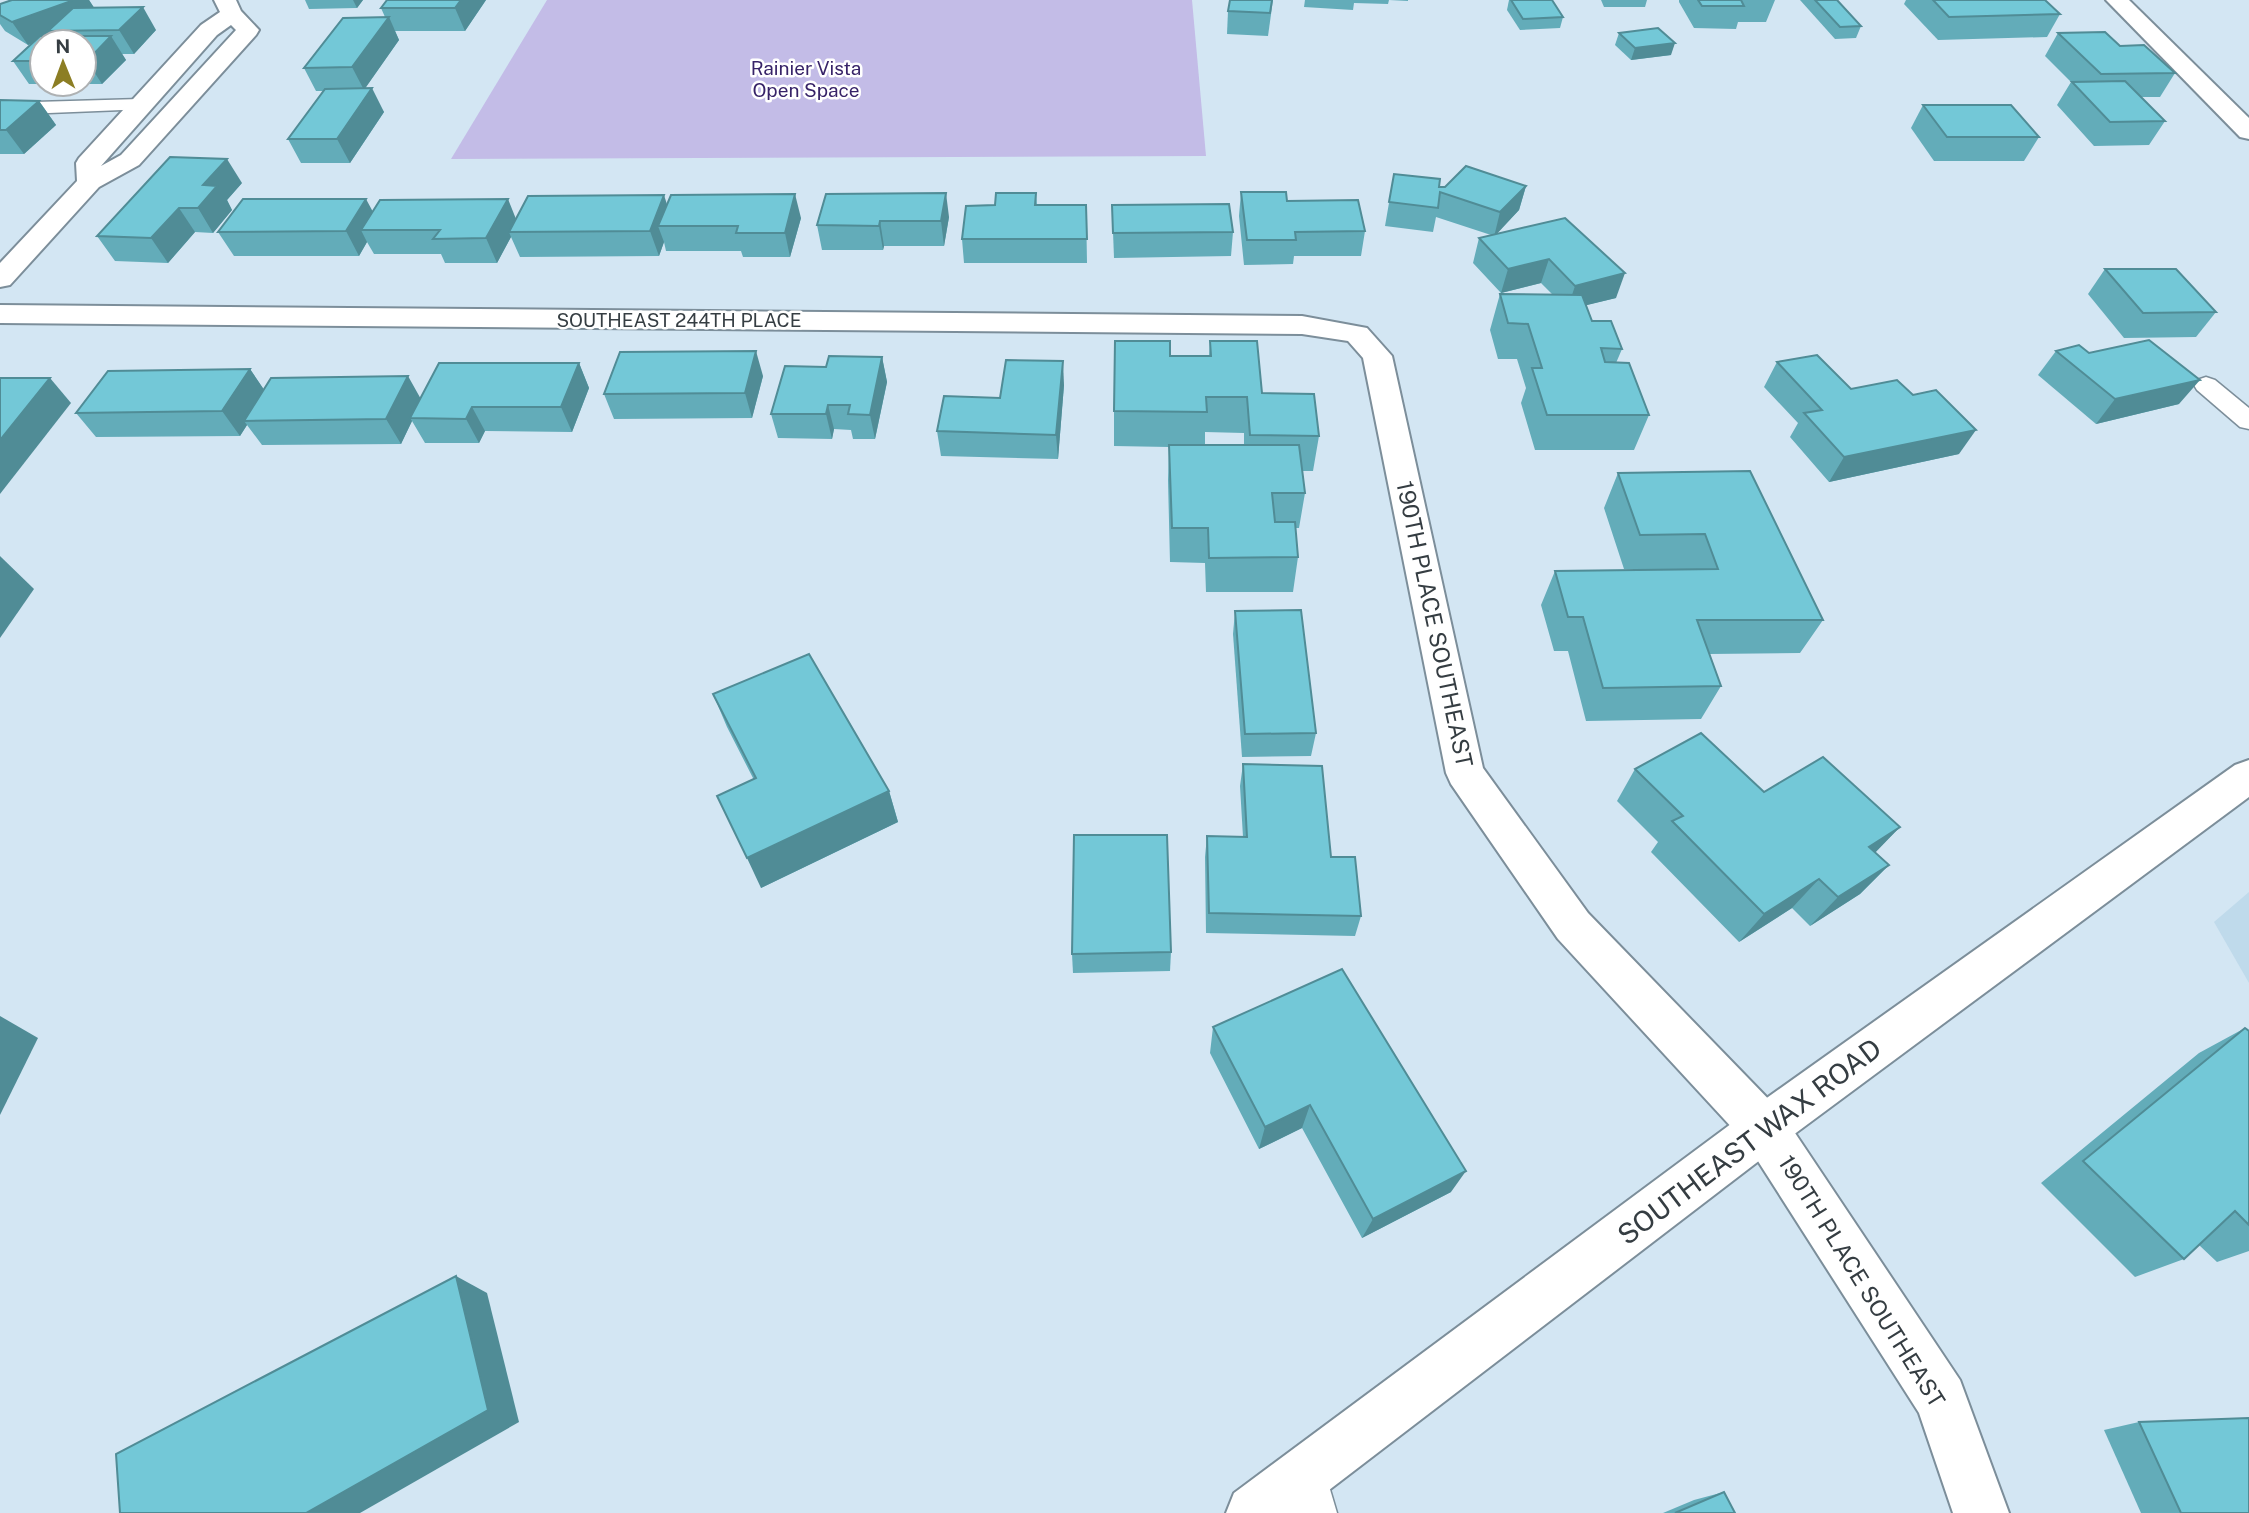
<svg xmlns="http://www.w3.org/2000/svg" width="2249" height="1513" font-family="'Public Sans',sans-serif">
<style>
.built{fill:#bfdaeb}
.green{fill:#c3bce7}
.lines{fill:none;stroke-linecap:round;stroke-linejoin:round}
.lane-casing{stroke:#7c8e9a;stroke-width:3}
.street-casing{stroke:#7c8e9a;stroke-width:4}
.secondary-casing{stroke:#7c8e9a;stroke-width:4}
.lane{fill:#fff;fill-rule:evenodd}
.street{fill:#fff;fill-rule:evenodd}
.secondary{fill:#fff;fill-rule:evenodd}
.wall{fill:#63acb9;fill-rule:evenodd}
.shaded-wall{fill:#508c96}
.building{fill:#73c8d7;stroke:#508c96;stroke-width:2}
.labels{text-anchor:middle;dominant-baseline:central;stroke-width:5;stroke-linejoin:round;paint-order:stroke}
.far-park-label{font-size:19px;fill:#372368;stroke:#fff}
.far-street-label{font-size:19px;fill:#353d42;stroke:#fff}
.street-label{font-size:23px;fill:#353d42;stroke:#fff}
.near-street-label{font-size:28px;fill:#353d42;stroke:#fff}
</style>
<rect width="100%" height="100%" fill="#d3e6f3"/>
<path class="built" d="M2249 892V983L2214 922Z"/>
<path class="green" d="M547 0H1192L1206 156 451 159Z"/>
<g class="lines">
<g class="lane-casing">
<g id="lane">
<path d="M140 99 147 101 150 105 147 109 0 115V103Z"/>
<path d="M2206 377 2215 380 2249 408V429L2240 427 2197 390 2194 385 2197 380Z"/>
<path d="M1305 1453 1321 1459 1337 1513H1291L1283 1475 1289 1459Z"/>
</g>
</g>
<g class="street-casing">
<g id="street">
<path d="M214 0H236L241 11 259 30 256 35 139 165 99 187 10 285 0 287V263L77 181 76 163 79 158 201 25 220 12ZM231 25 236 30 121 155 101 166 217 35Z"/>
<path d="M2106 0H2129L2249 118V139L2240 137Z"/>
<path d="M0 305 1302 316 1367 328 1392 356 1483 768 1588 913 1781 1112 1960 1380 2009 1513H1953L1919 1413 1747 1144 1558 939 1451 784 1446 773 1363 358 1348 341 1302 334 0 323Z"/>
</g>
</g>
<g class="secondary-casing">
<path id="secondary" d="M2249 760V797L1781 1144 1299 1513H1226L1234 1493 1747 1112 2235 765Z"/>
</g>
<use href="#lane" class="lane"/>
<use href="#street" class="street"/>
<use href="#secondary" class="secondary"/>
</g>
<g class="wall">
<path d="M12 0H89L94 8 156 30 134 54H122L126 60 102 84H29L13 61 32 43 28 45 5 31 0 24V4ZM42 42H84V84H42Z"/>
<path d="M305 0H363L357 8 309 9Z"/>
<path d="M486 0 465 31H395L399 40 365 88 384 112 350 163H301L288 139 323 91H316L304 68 385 17 381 8Z"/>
<path d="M1273 0 1268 36 1227 34 1228 11Z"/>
<path d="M1305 0H1408V1L1389 0 1388 4 1354 3 1353 10 1304 7Z"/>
<path d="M1509 0H1552L1563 17 1560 28 1520 30 1507 10Z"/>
<path d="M1601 0H1647L1645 7H1604Z"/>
<path d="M1679 0H1775L1766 22H1738L1736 29 1694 28 1679 2Z"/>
<path d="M1800 0H1837L1861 26 1856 38 1835 39Z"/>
<path d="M1906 0H2045L2060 14 2047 37 1938 40 1904 4Z"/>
<path d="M1619 33 1671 55 1631 60 1615 45Z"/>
<path d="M2058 33 2120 46 2175 73 2160 97H2141L2165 121 2149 145 2094 146 2057 105 2071 82 2045 56Z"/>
<path d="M0 100 39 101 56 125 24 154H0Z"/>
<path d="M1923 105 2039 137 2024 161H1934L1911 128Z"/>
<path d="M1394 174 1439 187H1445L1526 186 1519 210 1496 234 1565 218 1616 298 1586 305 1592 321 1622 349 1616 363 1649 415 1634 450H1535L1521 403 1526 388 1517 359H1498L1490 330 1500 294H1552L1541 283 1501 293 1473 263 1479 238 1491 235 1436 217 1433 232 1385 226Z"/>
<path d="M242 183 227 200 232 210 213 233 195 232 168 263 115 261 97 236Z"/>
<path d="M1241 192 1287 201 1365 231 1361 256H1294L1293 264 1244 265 1239 216Z"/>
<path d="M1036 193 1037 205H1086L1087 263H964L962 239 995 205Z"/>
<path d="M667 205 801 218 790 257H743L741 251H666L664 242 659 256 520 257 511 237 497 263H445L441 254H374L367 242 359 256H234L218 232 373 211 516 219Z"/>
<path d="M1112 205 1233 232 1231 256 1114 258Z"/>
<path d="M949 217 944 246H884L883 250H822L817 225Z"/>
<path d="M2105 269 2216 312 2196 337 2124 338 2088 294Z"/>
<path d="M1210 341 1262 393 1319 436 1313 471H1302L1305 493 1299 528H1295L1298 557 1293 592H1206L1205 563 1170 562 1168 480 1169 447 1114 446V411L1170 356H1209ZM1205 432 1244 433V445H1205Z"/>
<path d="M2056 351 2089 353 2179 404 2096 424 2038 375Z"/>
<path d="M882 357 887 382 875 439H853L851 430 834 429 832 439 778 438 771 414 826 367Z"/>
<path d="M1777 362 1851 389 1959 454 1829 482 1790 437 1798 423 1764 387Z"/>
<path d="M579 363 589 388 572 432 485 431 479 443H425L412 421 401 444 262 445 247 425 240 436 96 437 76 413 250 369 264 390 421 398Z"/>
<path d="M763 376 752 418 614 419 604 394Z"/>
<path d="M1064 385 1058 459 941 456 937 431 1000 398Z"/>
<path d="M1750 471 1823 620 1800 653 1709 654 1721 686 1701 719 1586 721 1568 651H1554L1541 605 1555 571 1687 570V569H1624L1604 508 1618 473Z"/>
<path d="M1235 611 1316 733 1311 756 1242 757 1233 634Z"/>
<path d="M713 694 889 791 898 822 761 888 754 780 727 727Z"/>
<path d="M1243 764 1331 857 1361 916 1355 936 1206 933 1205 857 1207 836 1243 837 1240 786Z"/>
<path d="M1635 769 1900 827 1875 852 1889 865 1860 894 1810 926 1792 908 1739 942 1651 852 1658 842 1617 801Z"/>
<path d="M1171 952 1170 971 1073 973 1072 954Z"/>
<path d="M1213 1027 1451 1192 1362 1238 1302 1128 1259 1149 1210 1053Z"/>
<path d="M2245 1028 2249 1031V1251L2217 1262 2199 1245 2184 1259 2135 1277 2041 1183 2199 1053Z"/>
<path d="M2139 1422 2249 1513H2141L2104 1430Z"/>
<path d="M1724 1492 1735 1513H1663L1694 1500Z"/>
</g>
<g class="shaded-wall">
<path d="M74 0H89L101 18 48 31 52 36 28 45 12 22Z"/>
<path d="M353 0H363L357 8Z"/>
<path d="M461 0H486L465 31 455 8Z"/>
<path d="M143 7 156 30 134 54 119 30Z"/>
<path d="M389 17 399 40 364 90 352 67Z"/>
<path d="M111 36 126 60 102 84 87 61Z"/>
<path d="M1675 43 1671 55 1631 60 1635 48Z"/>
<path d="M372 88 384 112 350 163 337 139Z"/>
<path d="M39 101 56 125 24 154 6 130Z"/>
<path d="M227 159 242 183 227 200 232 210 213 233 198 208 203 185Z"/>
<path d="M1526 186 1519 210 1494 237 1500 212Z"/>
<path d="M946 193 949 217 944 246 941 221Z"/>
<path d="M795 194 801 218 790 257 785 233Z"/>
<path d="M664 195 672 220 658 226 664 242 659 256 650 231Z"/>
<path d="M366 199 379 223 361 230 367 242 359 256 346 231Z"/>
<path d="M508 199 518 224 509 232 511 237 497 263 486 238Z"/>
<path d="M179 208 195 232 168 263 151 238Z"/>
<path d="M880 221 884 246 883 250 879 226Z"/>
<path d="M1549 259 1541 283 1501 293 1508 269Z"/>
<path d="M1625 273 1616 298 1567 310 1575 286Z"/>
<path d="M756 351 763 376 752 418 745 393Z"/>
<path d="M882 357 887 382 875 439 870 415Z"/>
<path d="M1063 361 1064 385 1058 459 1056 435Z"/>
<path d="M579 363 589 388 572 432 561 407Z"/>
<path d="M250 369 267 394 244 421 247 425 240 436 222 411Z"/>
<path d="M408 376 422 401 410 418 412 421 401 444 386 419Z"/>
<path d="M50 378 71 403 0 494V440Z"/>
<path d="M2200 380 2179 404 2096 424 2115 399Z"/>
<path d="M828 405 834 429 832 439 826 414Z"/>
<path d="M472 407 485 431 479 443 466 419Z"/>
<path d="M1976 430 1959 454 1829 482 1844 457Z"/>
<path d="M0 556 34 589 0 638Z"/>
<path d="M889 791 898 822 761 888 747 858Z"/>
<path d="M1900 827 1871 857 1869 847Z"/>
<path d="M1889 865 1860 894 1810 926 1838 897Z"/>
<path d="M1819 879 1792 908 1739 942 1764 914Z"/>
<path d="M0 1016 38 1038 0 1115Z"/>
<path d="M1310 1105 1302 1128 1259 1149 1265 1127Z"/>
<path d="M1466 1171 1451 1192 1362 1238 1373 1219Z"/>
<path d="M456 1276 487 1293 519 1422 360 1513H306Z"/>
</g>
<g class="building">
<path d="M12 0H74L12 22 0 15V4Z"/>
<path d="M387 0H461L455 8H381Z"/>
<path d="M1230 0H1272L1270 13 1228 11Z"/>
<path d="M1511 0H1552L1563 17 1523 19Z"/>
<path d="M1698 0H1741L1744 6H1702Z"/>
<path d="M1815 0H1837L1861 26 1840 27Z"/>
<path d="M1933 0H2045L2060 14 1949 17Z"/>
<path d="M143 7 119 30 48 31 73 8Z"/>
<path d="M389 17 352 67 304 68 343 18Z"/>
<path d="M1658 28 1675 43 1635 48 1619 33Z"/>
<path d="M2105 32 2120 46 2144 45 2175 73 2101 74 2058 33Z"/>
<path d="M40 36H111L87 61H84V42H42V61H13Z"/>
<path d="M2125 81 2165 121 2110 122 2072 82Z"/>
<path d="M372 88 337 139H288L325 89Z"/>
<path d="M0 100 39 101 6 130H0Z"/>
<path d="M1923 105H2011L2039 137H1947Z"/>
<path d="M170 157 227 159 203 185 217 186 198 208H179L151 238 97 236Z"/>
<path d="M1466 166 1526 186 1500 212 1440 192 1438 208 1389 202 1394 174 1440 179 1439 187H1445Z"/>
<path d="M1241 192H1286L1287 201 1358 200 1365 231 1295 232 1296 240H1247Z"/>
<path d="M946 193 941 221H880L879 226 817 225 826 194Z"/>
<path d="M996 193H1036L1035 205H1086L1087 239H962L966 206 995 205Z"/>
<path d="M795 194 785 233H736L738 226H658L671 195Z"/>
<path d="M664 195 650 231 509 232 528 196Z"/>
<path d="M243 199H366L346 231 218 232Z"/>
<path d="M508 199 486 238 433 239 440 230H361L380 200Z"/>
<path d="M1229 204 1233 232 1113 233 1112 205Z"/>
<path d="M1565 218 1625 273 1575 286 1549 259 1508 269 1479 238Z"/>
<path d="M2105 269H2176L2216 312 2143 313Z"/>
<path d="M1500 294 1582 295 1592 321H1611L1622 349 1601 348 1605 362 1629 363 1649 415H1547L1532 368H1542L1528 324 1508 323Z"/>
<path d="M2149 340 2200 380 2115 399 2056 351 2079 345 2089 353Z"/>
<path d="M1115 341H1170V356H1211L1210 341H1257L1262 393 1314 394 1319 436 1250 435 1247 397H1206L1207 412 1114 411Z"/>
<path d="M756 351 745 393 604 394 620 352Z"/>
<path d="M1817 355 1851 389 1897 380 1913 395 1936 390 1976 430 1844 457 1804 413 1822 410 1777 362Z"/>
<path d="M829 356 882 357 870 415 848 414 850 405H828L826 414H771L785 366 826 367Z"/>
<path d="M1006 360 1063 361 1056 435 937 431 944 396 1000 398Z"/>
<path d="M439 363H579L561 407H472L466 419 410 418Z"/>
<path d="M250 369 222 411 76 413 108 371Z"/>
<path d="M408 376 386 419 244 421 271 378Z"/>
<path d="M0 378H50L0 440Z"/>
<path d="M1169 445H1299L1305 493H1272L1275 522H1295L1298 557 1209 558 1208 528H1172Z"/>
<path d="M1750 471 1823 620H1697L1721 686 1603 688 1583 617H1568L1555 571 1718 569 1705 534 1640 535 1618 473Z"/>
<path d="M1301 610 1316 733 1245 734 1235 611Z"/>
<path d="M809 654 889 791 747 858 717 796 756 778 713 694Z"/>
<path d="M1701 733 1764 792 1823 757 1900 827 1869 847 1889 865 1838 897 1819 879 1764 914 1672 821 1683 816 1635 769Z"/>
<path d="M1243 764 1322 766 1331 857H1355L1361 916 1209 913 1207 836 1247 837Z"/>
<path d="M1074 835H1167L1171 952 1072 954Z"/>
<path d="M1342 969 1466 1171 1373 1219 1310 1105 1265 1127 1213 1027Z"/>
<path d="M2245 1028 2249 1031V1225L2235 1211 2184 1259 2083 1161Z"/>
<path d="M456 1276 488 1410 306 1513H120L116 1454Z"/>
<path d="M2249 1418V1513H2181L2139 1422Z"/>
<path d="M1724 1492 1735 1513H1675Z"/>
</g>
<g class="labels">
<g class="far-park-label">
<text x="806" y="68">Rainier Vista<tspan x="806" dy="22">Open Space</tspan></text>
</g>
<g class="far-street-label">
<text x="679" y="320">SOUTHEAST 244TH PLACE</text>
</g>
<g class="street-label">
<text transform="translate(1435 624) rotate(78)">190TH PLACE SOUTHEAST</text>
<text transform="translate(1862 1281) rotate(58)">190TH PLACE SOUTHEAST</text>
</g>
<g class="near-street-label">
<text transform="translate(1749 1141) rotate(-37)">SOUTHEAST WAX ROAD</text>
</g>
</g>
<g transform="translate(63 63) rotate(359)"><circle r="33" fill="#ffffff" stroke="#aeb1b3" stroke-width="2"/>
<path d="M0-5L12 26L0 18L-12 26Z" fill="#8c7e24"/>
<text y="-10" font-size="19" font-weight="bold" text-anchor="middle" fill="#353d42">N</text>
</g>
</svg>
